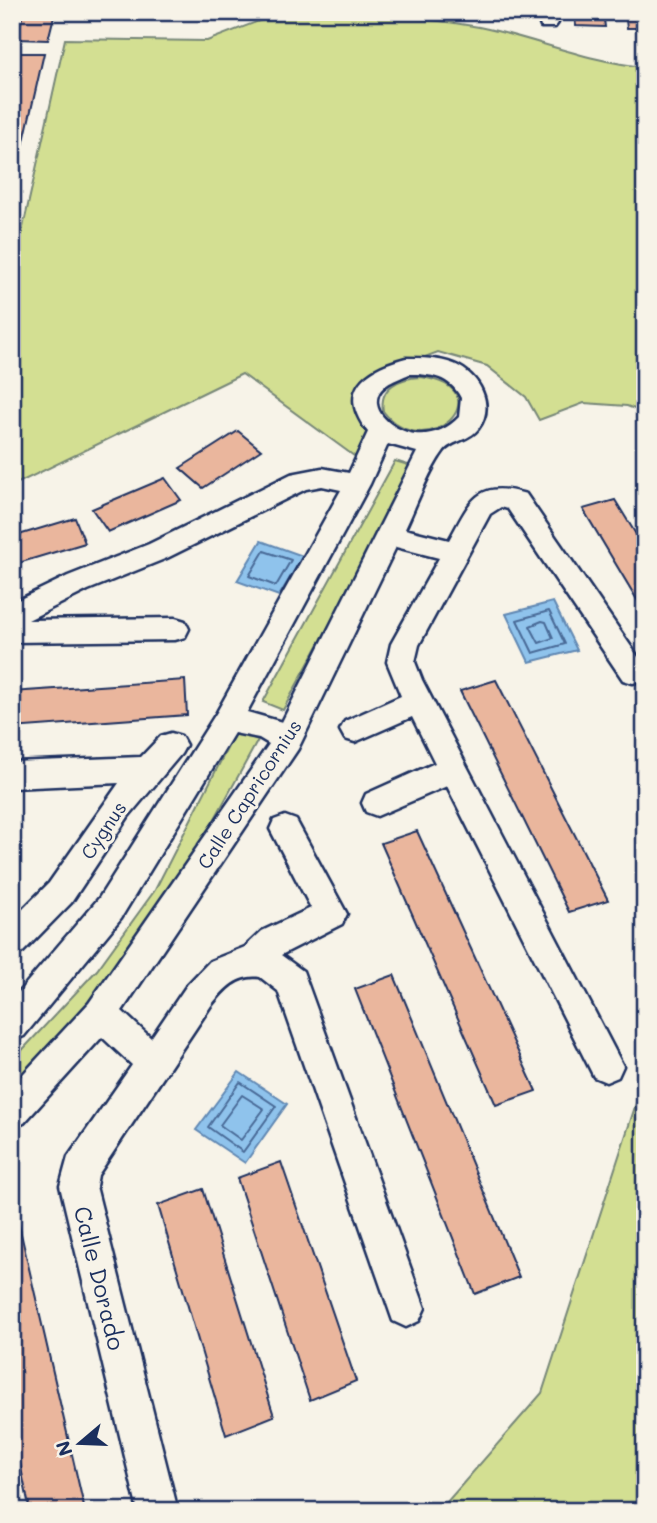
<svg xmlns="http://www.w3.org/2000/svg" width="657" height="1523" font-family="Mali,sans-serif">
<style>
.green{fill:#d3df92;stroke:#778778;stroke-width:2}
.water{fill:#8fc3ec;stroke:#6188b3;stroke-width:2}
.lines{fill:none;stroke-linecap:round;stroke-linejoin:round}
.shore{stroke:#496a97;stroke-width:2}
.building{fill:#eab69d;stroke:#1b2f5e;stroke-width:2}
.street-casing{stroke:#1b2f5e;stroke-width:5}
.street{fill:#f7f3e8;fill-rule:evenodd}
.labels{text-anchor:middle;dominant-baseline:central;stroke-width:6;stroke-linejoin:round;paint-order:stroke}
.street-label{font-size:19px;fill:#1b2f5e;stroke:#f7f3e8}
.near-street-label{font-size:23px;fill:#1b2f5e;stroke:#f7f3e8}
</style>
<rect width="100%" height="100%" fill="#f7f3e8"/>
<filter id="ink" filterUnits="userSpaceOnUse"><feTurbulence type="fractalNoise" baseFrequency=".0143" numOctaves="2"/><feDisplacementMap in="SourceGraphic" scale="14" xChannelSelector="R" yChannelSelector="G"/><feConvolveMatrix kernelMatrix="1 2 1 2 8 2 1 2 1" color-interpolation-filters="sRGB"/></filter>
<g filter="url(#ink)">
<g class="green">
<path d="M282 12C348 12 413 15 479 27 534 38 588 62 645 67V413L627 406 584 403 539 420 526 397 487 366 438 352 387 371 364 399 381 431 365 464 242 374 12 486V277L65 39 207 41Z"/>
<path d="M421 377C505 389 427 469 383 411 379 387 399 378 421 377Z"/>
<path d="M395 461 415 467 283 710 263 702Z"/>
<path d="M236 731 258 740 185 873 145 938 12 1095V1061L97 970 155 890Z"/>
<path d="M645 1076V1511H439L542 1393Z"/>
</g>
<g class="water">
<path d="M261 541 303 556 279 596 237 581Z"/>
<path d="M553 602 577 650 529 662 506 614Z"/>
<path d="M239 1072 287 1104 245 1163 196 1130Z"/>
</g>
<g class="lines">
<g class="shore">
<path d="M264 551 291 560 276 586 249 576Z"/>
<path d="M549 611 565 644 533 653 517 620Z"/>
<path d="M542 621 546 622 553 638 539 643 530 626Z"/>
<path d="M240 1082 276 1106 243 1152 208 1127Z"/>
<path d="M242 1095 264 1109 241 1140 220 1125Z"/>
</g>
</g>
<g class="building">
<path d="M23 12H55L48 40 17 39Z"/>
<path d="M574 12H603L605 27 576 26Z"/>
<path d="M625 12H645V28H627Z"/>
<path d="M14 53H44L12 194V60Z"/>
<path d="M238 431 261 450 203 488 180 468Z"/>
<path d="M165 478 181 500 108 532 92 509Z"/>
<path d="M615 500 645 549V613L583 509Z"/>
<path d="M75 518 85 543 12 565V537Z"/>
<path d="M185 680 187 715 12 728V692Z"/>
<path d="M496 680 608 900 569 912 460 691Z"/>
<path d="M417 831 536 1091 496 1105 381 843Z"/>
<path d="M394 975 519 1277 475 1294 355 989Z"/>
<path d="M281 1162 356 1381 310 1400 237 1178Z"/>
<path d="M203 1189 274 1416 226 1435 158 1205Z"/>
<path d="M19 1225 85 1511H30L12 1425V1228Z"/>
</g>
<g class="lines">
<g class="street-casing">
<g id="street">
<path d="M536 12H556L558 23 555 27H541Z"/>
<path d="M406 358C422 358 438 358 454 364 479 374 496 405 478 429 469 441 450 441 443 452 428 472 416 506 405 529L449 540C471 501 476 479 526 494L645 667 643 680 633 683 623 680 508 509 501 507 490 514 419 645 415 662 422 680 623 1066 618 1077 606 1082 594 1077 447 786 377 816 366 812 362 803 366 794 435 763 412 717 355 742 345 739 340 730 345 721 401 696 387 662 391 644 439 558 396 547 298 749 122 1011 151 1038 187 985 210 961 245 947 262 931 311 908 270 829 274 820 285 816 296 820 347 914 342 924 281 955 303 971 307 982 425 1308 419 1321 406 1327 393 1321 278 991 260 977C237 974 224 989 210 1007L98 1175 96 1186 178 1511H138L60 1186 68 1157 132 1065 102 1037 24 1123 12 1128V1086L89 1003 269 744 259 738 234 733 121 918 24 1036 12 1041V1000L99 898 217 712 341 490 322 486 306 489 167 558 88 590 28 620 175 618 185 621 189 629 185 637 175 640 12 642V603L68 576 149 544 291 474 322 468 349 473 368 432C336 391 364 369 406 358ZM409 374C431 374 450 376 461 398L459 417C448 429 431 436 415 434 398 432 371 415 378 395 383 383 399 379 409 374ZM388 444 417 452 282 722 247 712 370 484Z"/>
<path d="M171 733 181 736 186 745 181 754 128 817 71 903 23 952 12 957V920L49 883 119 783 12 788V762L141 757 161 736Z"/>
</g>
</g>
<use href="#street" class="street"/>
</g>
</g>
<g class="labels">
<g class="street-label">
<text transform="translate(249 794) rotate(-57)">Calle Capricornius</text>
<text transform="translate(103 830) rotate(-56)">Cygnus</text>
</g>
<g class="near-street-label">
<text transform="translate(100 1278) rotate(76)">Calle Dorado</text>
</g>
</g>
<rect width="657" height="1523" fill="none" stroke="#f7f3e8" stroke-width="42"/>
<rect x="21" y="21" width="615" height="1481" fill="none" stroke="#1b2f5e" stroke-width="2.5" filter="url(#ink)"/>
<g transform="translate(80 1443) rotate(251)" stroke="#f7f3e8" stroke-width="5" paint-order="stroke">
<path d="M0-5L12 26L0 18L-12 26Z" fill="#1b2f5e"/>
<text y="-10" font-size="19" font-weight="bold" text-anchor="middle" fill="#1b2f5e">N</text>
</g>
</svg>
